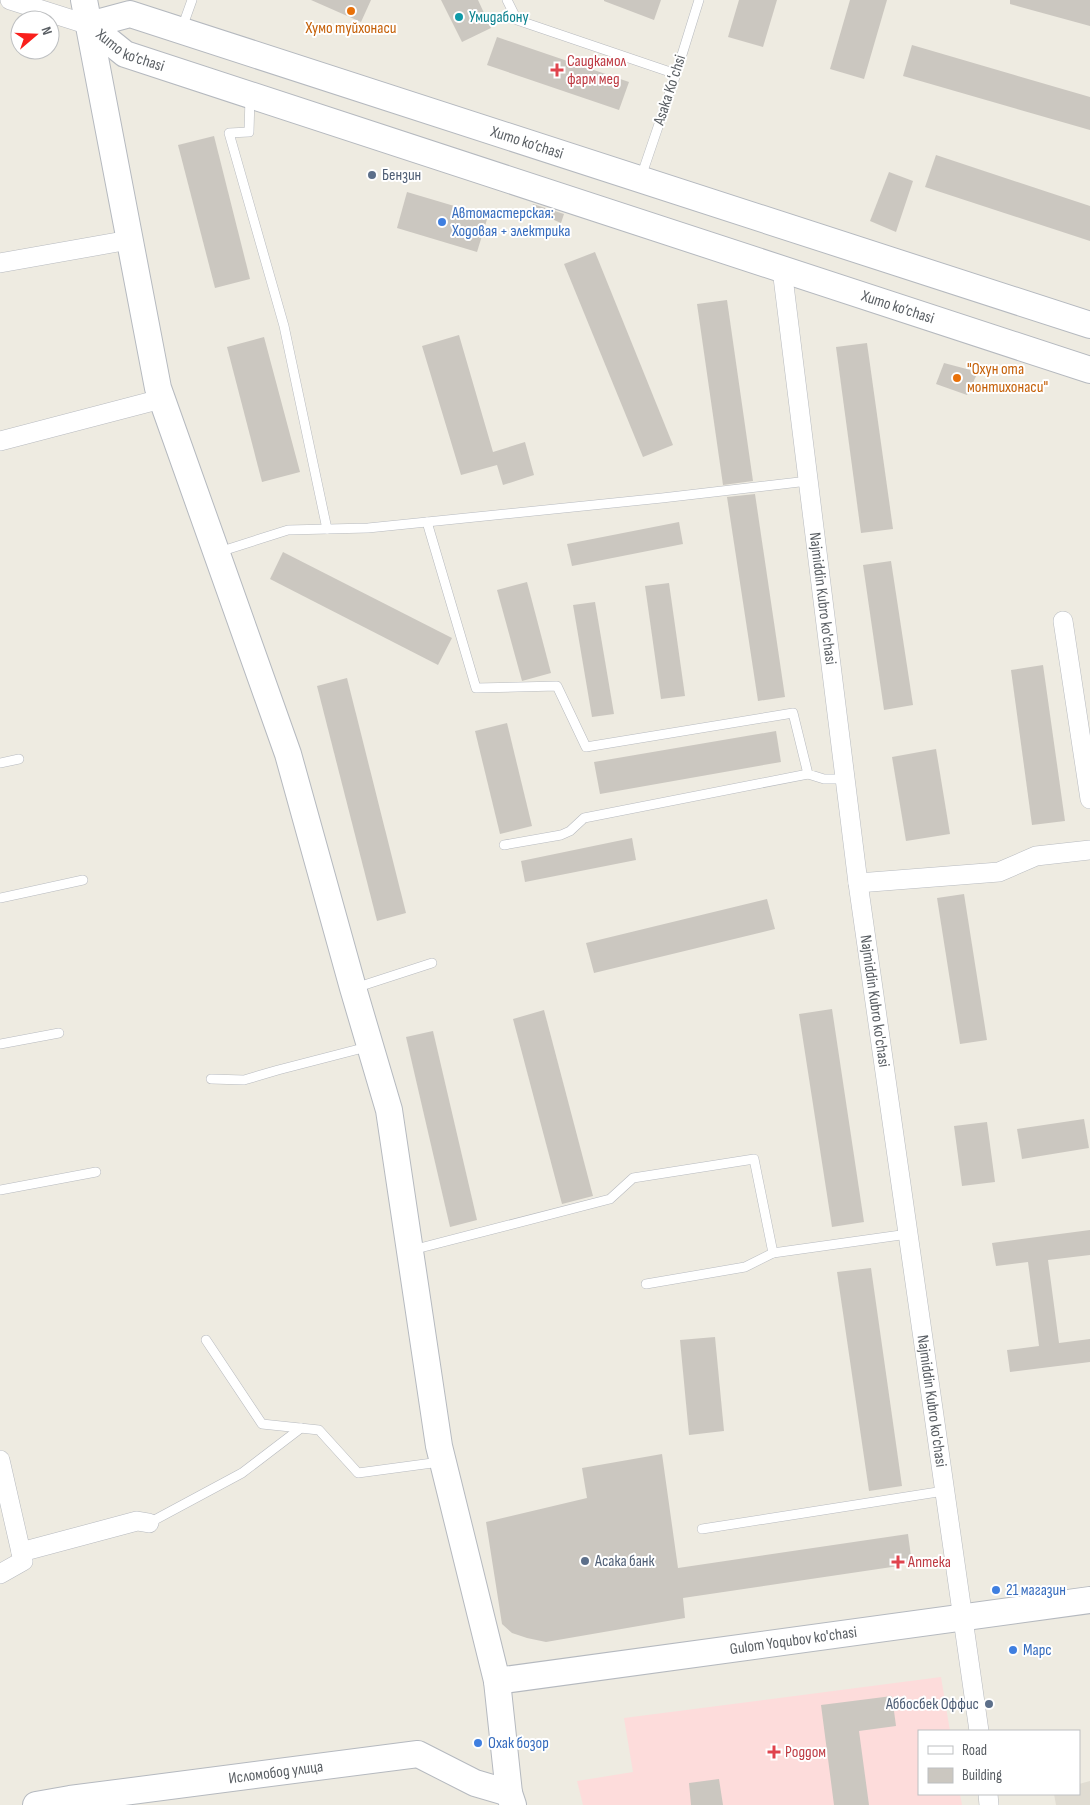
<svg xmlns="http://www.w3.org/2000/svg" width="1090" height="1805" font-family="'Sofia Sans Condensed',sans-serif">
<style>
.education{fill:#e0dcd2}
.medical{fill:#fddcdb}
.building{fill:#cbc7c0}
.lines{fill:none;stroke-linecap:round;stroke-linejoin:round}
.lane-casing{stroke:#b7babf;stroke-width:10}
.street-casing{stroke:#b7babf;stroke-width:20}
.secondary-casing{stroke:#b5b9bf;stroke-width:28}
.lane{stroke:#fff;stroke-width:9}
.street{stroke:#fff;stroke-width:19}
.secondary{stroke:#fff;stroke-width:26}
.food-dot{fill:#e8710a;stroke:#fff;stroke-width:2}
.culture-dot{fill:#0f9aa8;stroke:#fff;stroke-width:2}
.health-dot{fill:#e0444e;stroke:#fff;stroke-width:2}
.service-dot{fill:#5c6f8a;stroke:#fff;stroke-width:2}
.shop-dot{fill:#3f7fe0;stroke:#fff;stroke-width:2}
.labels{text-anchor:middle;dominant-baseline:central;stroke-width:4;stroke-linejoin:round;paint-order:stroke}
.culture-label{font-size:16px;fill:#0d838f;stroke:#fff;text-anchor:start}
.food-label{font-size:16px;fill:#c56008;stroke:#fff}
.street-label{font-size:16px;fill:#5a5f64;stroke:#fff}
.health-label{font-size:16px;fill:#be3a42;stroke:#fff;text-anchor:start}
.service-label{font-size:16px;fill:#4e5e75;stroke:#fff;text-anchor:start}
.shop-label{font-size:16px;fill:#366cbe;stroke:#fff;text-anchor:start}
</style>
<rect width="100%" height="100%" fill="#eeebe1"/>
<path class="education" d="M1090 1781V1805H1056L1054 1794H1079V1784Z"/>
<path class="medical" d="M941 1677 950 1731H919V1794H960L962 1805H583L577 1781 633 1772 624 1718Z"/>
<g class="building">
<path d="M311 0H371L361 22Z"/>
<path d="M441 0H478L491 28 462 42Z"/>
<path d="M604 0H661L654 20 604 1Z"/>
<path d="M739 0H777L763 47 728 37Z"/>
<path d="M850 0H887L864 79 830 69Z"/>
<path d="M1010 0H1090V26L1010 4Z"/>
<path d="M497 37 629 82 619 110 487 65Z"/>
<path d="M912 45 1090 97V130L903 76Z"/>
<path d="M214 136 250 279 215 288 178 145Z"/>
<path d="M936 155 1090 206V241L925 187Z"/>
<path d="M889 172 913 181 896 232 870 221Z"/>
<path d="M407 192 488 216 477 252 397 228Z"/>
<path d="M533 204 564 214 561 223 531 210Z"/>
<path d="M595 252 673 445 643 457 564 264Z"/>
<path d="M727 300 753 481 723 485 697 304Z"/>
<path d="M459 335 493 452 525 442 534 475 503 485 497 465 461 475 422 346Z"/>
<path d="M264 337 300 472 262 482 227 347Z"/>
<path d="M867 343 893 529 861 533 836 347Z"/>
<path d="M944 363 978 372 967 395 936 384Z"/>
<path d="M755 494 785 697 758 701 727 497Z"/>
<path d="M679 522 683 544 572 566 567 544Z"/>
<path d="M283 552 452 638 438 665 270 579Z"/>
<path d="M891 561 913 705 884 710 863 565Z"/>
<path d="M527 582 551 673 522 681 497 590Z"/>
<path d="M669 583 685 696 661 699 645 586Z"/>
<path d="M595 602 614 714 592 717 573 605Z"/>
<path d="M1043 665 1065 821 1032 825 1011 670Z"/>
<path d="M347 678 406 913 377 921 317 686Z"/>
<path d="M507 723 532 826 500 834 475 731Z"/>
<path d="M776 731 781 762 600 794 594 762Z"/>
<path d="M936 749 950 834 906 841 892 757Z"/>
<path d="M632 838 636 860 525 882 521 861Z"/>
<path d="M964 894 987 1040 960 1044 937 898Z"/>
<path d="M767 899 775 929 594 973 586 943Z"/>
<path d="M832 1009 864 1222 832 1227 799 1014Z"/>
<path d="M544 1010 593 1196 562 1204 513 1019Z"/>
<path d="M433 1031 477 1220 450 1227 406 1037Z"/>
<path d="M1084 1119 1089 1148 1022 1159 1017 1129Z"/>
<path d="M987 1122 995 1182 962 1186 954 1126Z"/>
<path d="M1090 1230V1255L1048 1260 1059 1343 1090 1339V1362L1010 1372 1007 1350 1039 1346 1028 1262 996 1266 992 1243Z"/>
<path d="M871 1268 902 1486 869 1491 837 1272Z"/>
<path d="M715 1337 724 1431 689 1435 680 1340Z"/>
<path d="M662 1454 678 1568 908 1534 912 1564 683 1598 685 1618 546 1642 527 1638 512 1633 502 1624 486 1522 587 1498 582 1468Z"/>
<path d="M892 1696 896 1726 859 1731 869 1805H834L821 1705Z"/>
<path d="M719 1779 723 1805H691L689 1783Z"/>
</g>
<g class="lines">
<g class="lane-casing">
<g id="lane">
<path d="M507 0 517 20 676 74"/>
<path d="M182 28 192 0"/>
<path d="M250 97 249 132 229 133 284 326 327 529"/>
<path d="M641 177 676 74 699 0"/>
<path d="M427 522 476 688 557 686 586 747 793 713 808 774 824 779H845"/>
<path d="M219 552 288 530 368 528 662 498 808 481"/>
<path d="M0 763 19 759"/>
<path d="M504 845 561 835 570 831 584 818 808 774"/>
<path d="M0 898 83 880"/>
<path d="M355 988 432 963"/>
<path d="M0 1044 59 1033"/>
<path d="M211 1079 244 1080 278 1070 367 1047"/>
<path d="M0 1190 96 1172"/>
<path d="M412 1250 610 1199 633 1178 754 1159 773 1253 908 1234"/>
<path d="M646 1284 745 1267 773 1253"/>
<path d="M206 1340 262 1424 319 1430 358 1473 440 1462"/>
<path d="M149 1523 242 1473 301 1428"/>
<path d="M702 1529 944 1491"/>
</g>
</g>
<g class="street-casing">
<g id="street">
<path d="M10 0 89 25"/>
<path d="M0 263 129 240"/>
<path id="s1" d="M782 269 858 883 979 1731"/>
<path d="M0 441 161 399"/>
<path d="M1063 621 1090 799"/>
<path d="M858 883 999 872 1036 856 1090 850"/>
<path d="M0 1460 23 1561 0 1574"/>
<path d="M21 1552 137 1521 149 1523"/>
<path d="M988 1794 989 1805"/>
</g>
</g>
<g class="secondary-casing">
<g id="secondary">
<path d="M84 0 158 388 288 754 353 988 389 1110 439 1446 497 1681 509 1793 513 1805"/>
<path id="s2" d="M1090 325 130 14 89 25 125 54 1090 370"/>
<path id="s3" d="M497 1681 1090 1600"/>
<path id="s4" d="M36 1805 70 1799 418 1754 475 1783 509 1793"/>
</g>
</g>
<use href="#lane" class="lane"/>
<use href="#street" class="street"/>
<use href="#secondary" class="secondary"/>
</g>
<g class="food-dot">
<circle cx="351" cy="11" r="5"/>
<circle cx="957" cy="378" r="5"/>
</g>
<circle class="culture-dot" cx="459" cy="17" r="5"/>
<g class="health-dot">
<path d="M554.5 62.5h5v5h5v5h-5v5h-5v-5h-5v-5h5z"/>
<path d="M895.5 1554.5h5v5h5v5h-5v5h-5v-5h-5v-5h5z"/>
<path d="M771.5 1744.5h5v5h5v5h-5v5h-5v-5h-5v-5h5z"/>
</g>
<g class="service-dot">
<circle cx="372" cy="175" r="5"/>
<circle cx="585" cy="1561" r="5"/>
<circle cx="989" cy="1704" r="5"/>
</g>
<g class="shop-dot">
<circle cx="442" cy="222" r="5"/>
<circle cx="996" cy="1590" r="5"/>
<circle cx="1013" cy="1650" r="5"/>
<circle cx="478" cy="1743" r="5"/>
</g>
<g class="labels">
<g class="culture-label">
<text x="469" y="17">Умидабону</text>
</g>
<g class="food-label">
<text x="351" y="28">Хумо туйхонаси</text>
<text x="967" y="369" text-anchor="start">"Охун ота<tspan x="967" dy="18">монтихонаси"</tspan></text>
</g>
<g class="street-label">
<text stroke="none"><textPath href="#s2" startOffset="1101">Xumo ko’chasi</textPath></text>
<text transform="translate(670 90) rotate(-72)">Asaka Koʻchsi</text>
<text transform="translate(527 143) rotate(18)">Xumo ko’chasi</text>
<text stroke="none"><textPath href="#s2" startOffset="1911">Xumo ko’chasi</textPath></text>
<text stroke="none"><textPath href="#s1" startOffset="332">Najmiddin Kubro ko'chasi</textPath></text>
<text stroke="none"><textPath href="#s1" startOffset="738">Najmiddin Kubro ko'chasi</textPath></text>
<text stroke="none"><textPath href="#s1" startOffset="1142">Najmiddin Kubro ko'chasi</textPath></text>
<text stroke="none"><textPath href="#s3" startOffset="299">Gulom Yoqubov ko'chasi</textPath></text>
<text stroke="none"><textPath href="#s4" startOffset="242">Исломобод улица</textPath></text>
</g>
<g class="health-label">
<text x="567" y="61">Саидкамол<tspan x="567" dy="18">фарм мед</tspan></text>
<text x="908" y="1562">Аптека</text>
<text x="785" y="1752">Роддом</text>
</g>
<g class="service-label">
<text x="382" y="175">Бензин</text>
<text x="595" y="1561">Асака банк</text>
<text x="979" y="1704" text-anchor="end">Аббосбек Оффис</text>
</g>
<g class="shop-label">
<text x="452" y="213">Автомастерская:<tspan x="452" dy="18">Ходовая + электрика</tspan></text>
<text x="1006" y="1590">21 магазин</text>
<text x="1023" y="1650">Марс</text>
<text x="488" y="1743">Охак бозор</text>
</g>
</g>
<rect x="918" y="1730" width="162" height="65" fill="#ffffff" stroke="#bdbfc1"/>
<rect x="928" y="1746" width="25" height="8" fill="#ffffff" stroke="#bdbfc1"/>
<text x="962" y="1755" font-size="15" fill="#5a5f64">Road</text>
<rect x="928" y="1768" width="25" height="15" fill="#cbc7c0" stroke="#bdbfc1"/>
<text x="962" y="1780" font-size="15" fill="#5a5f64">Building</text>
<g transform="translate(35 35) rotate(71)"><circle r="24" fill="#ffffff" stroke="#bdbfc1"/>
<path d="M0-4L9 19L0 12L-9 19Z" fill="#f9201c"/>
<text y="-8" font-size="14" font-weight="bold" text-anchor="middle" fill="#5a5f64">N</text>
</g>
</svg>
